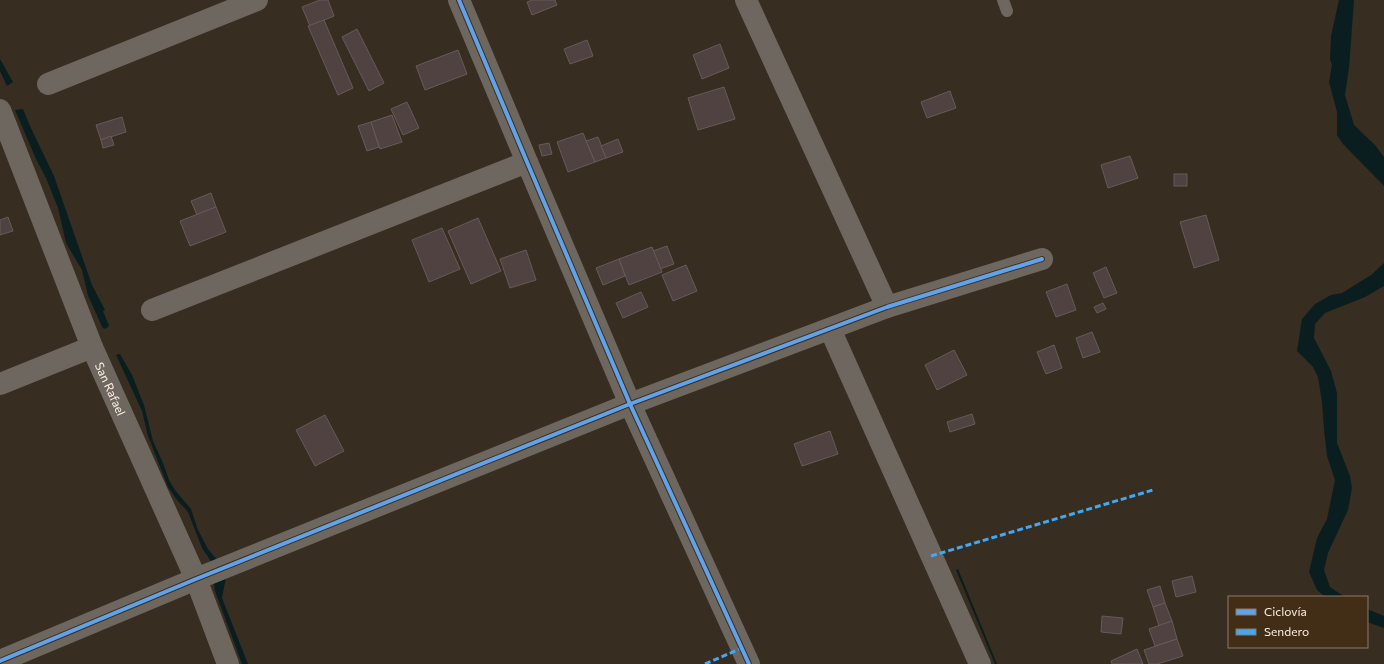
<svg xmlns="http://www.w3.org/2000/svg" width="1384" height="664" font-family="Commissioner,sans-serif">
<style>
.water{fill:#0b1e1f}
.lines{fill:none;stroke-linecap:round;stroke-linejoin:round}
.stream{stroke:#0b1e1f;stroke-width:7}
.building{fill:#4f4241;stroke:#665b59}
.lane{stroke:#6d6760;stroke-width:12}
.street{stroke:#6d6760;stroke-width:22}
.quiet{stroke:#3fa9f5;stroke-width:3;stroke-dasharray:6 3;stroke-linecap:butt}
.cycleway-casing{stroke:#422d17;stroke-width:6}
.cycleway{stroke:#60a3ed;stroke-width:4}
.labels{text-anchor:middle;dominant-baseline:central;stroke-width:3;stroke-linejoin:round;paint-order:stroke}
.street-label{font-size:12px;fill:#fdefe2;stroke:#422d17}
</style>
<rect width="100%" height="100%" fill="#382d21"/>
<g class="water">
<path d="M1339 0H1354L1349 68 1345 95 1354 125 1375 145 1384 157V186L1343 144 1337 135V112L1329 82 1332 65 1330 59 1331 36Z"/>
<path d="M0 59 13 82 7 86 0 71Z"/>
<path d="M23 109 30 126 54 176 92 285 105 310 97 314 88 296 82 270 66 243 58 208 46 178 36 159 15 110Z"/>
<path d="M1384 263V286L1365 297 1325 313 1315 324 1314 338 1331 371 1337 393V443L1350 476 1352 488 1348 510 1328 553 1324 570 1330 587 1345 597H1325L1317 590 1309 572 1317 538 1327 519 1335 480 1327 456 1324 429 1322 402 1318 377 1313 367 1297 351 1302 319 1315 304 1331 295 1342 293 1371 275Z"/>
<path d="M120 354 132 375 144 405 153 441 163 463 169 480 175 490 191 509 198 530 208 549 217 560 212 563 202 548 188 512 177 500 168 487 148 436 142 411 116 355Z"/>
<path d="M958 569 997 664H995L956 570Z"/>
<path d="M226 577 222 598 248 664H242L215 591 213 578Z"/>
<path d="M1367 609 1384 616V628L1367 622Z"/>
</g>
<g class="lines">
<path class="stream" d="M96 304 105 325"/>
</g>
<g class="building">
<path d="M320 0H328L334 16 310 26 302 7Z"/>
<path d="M532 0H555L557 5 532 15 527 2Z"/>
<path d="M324 20 353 88 338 95 308 26Z"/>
<path d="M357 29 384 83 369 91 342 37Z"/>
<path d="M587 40 593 56 570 64 564 49Z"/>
<path d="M720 44 729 68 702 79 693 55Z"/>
<path d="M458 50 467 74 425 90 416 66Z"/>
<path d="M724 87 735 119 698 130 688 98Z"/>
<path d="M950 91 956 108 927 118 921 102Z"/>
<path d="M407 102 419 128 403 135 391 109Z"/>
<path d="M392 115 402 142 380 149 371 122Z"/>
<path d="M122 117 126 132 101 140 96 125Z"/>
<path d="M371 122 379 147 367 151 358 126Z"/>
<path d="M583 133 595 162 568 172 557 142Z"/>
<path d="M111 136 114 145 103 148 101 140Z"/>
<path d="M598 137 606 158 595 162 586 141Z"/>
<path d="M618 139 623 152 606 158 601 146Z"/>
<path d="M549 143 552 154 542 156 539 145Z"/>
<path d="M1130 156 1138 178 1108 188 1101 165Z"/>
<rect x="1174" y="174" width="13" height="12"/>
<path d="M211 193 216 207 197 215 191 201Z"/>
<path d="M216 207 226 232 190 246 180 221Z"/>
<path d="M1206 215 1219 260 1194 268 1180 222Z"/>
<path d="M8 217 13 231 0 235V220Z"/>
<path d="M478 218 501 271 471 284 448 231Z"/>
<path d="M442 228 460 269 429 282 412 240Z"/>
<path d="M667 246 674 264 660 269 653 251Z"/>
<path d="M652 247 662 272 629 285 619 259Z"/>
<path d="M526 250 536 280 510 288 500 259Z"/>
<path d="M619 259 625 276 603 285 596 268Z"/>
<path d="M686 265 697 291 673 301 662 275Z"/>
<path d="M1106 267 1117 293 1104 298 1093 273Z"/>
<path d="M1067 284 1076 310 1056 317 1046 292Z"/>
<path d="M641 292 648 307 623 318 616 303Z"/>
<path d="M1103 303 1106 309 1097 313 1094 307Z"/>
<path d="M1092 332 1100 352 1083 358 1076 338Z"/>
<path d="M1054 345 1062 368 1046 374 1037 352Z"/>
<path d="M954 350 967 375 937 390 925 365Z"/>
<path d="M972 414 975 424 950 432 947 422Z"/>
<path d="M325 415 344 451 315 466 296 430Z"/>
<path d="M830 431 838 454 802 466 794 444Z"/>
<path d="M1192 576 1196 592 1176 597 1172 581Z"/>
<path d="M1160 586 1165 603 1153 607 1147 590Z"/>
<path d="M1165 603 1172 621 1159 626 1153 607Z"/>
<path d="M1102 616 1123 618 1121 634 1101 632Z"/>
<path d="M1172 621 1177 639 1155 646 1149 629Z"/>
<path d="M1177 639 1183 656 1157 664H1149L1144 650Z"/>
<path d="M1137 649 1143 664H1112L1111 661Z"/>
</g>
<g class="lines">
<path class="lane" d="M1003 0 1007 11"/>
<g class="street">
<path d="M459 0 527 162 630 404 749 664"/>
<path d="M746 0 887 307"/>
<path d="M48 84 257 0"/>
<path id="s1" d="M0 110 92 347 196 579 228 664"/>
<path d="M152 310 527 162"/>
<path d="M830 329 980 664"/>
<path d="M0 384 92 347"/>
<path d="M0 661 196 579 630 404 887 307 1042 259"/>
</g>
<g class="quiet">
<path d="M931 556 1153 490"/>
<path d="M705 664 742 648"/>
</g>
<g class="cycleway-casing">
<g id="cycleway">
<path d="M459 0 527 162 630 404 749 664"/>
<path d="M0 661 196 579 630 404 887 307 1042 259"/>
</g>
</g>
<use href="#cycleway" class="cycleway"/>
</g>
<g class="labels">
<g class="street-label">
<text stroke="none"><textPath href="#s1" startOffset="300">San Rafael</textPath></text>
</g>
</g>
<rect x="1228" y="596" width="140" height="52" fill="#422d17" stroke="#8d7b68"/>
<rect x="1236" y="609" width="20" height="6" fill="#60a3ed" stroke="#8d7b68"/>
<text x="1264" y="616" font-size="12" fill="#fdefe2">Ciclovía</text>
<rect x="1236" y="629" width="20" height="6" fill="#3fa9f5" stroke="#8d7b68"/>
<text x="1264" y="636" font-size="12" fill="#fdefe2">Sendero</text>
</svg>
